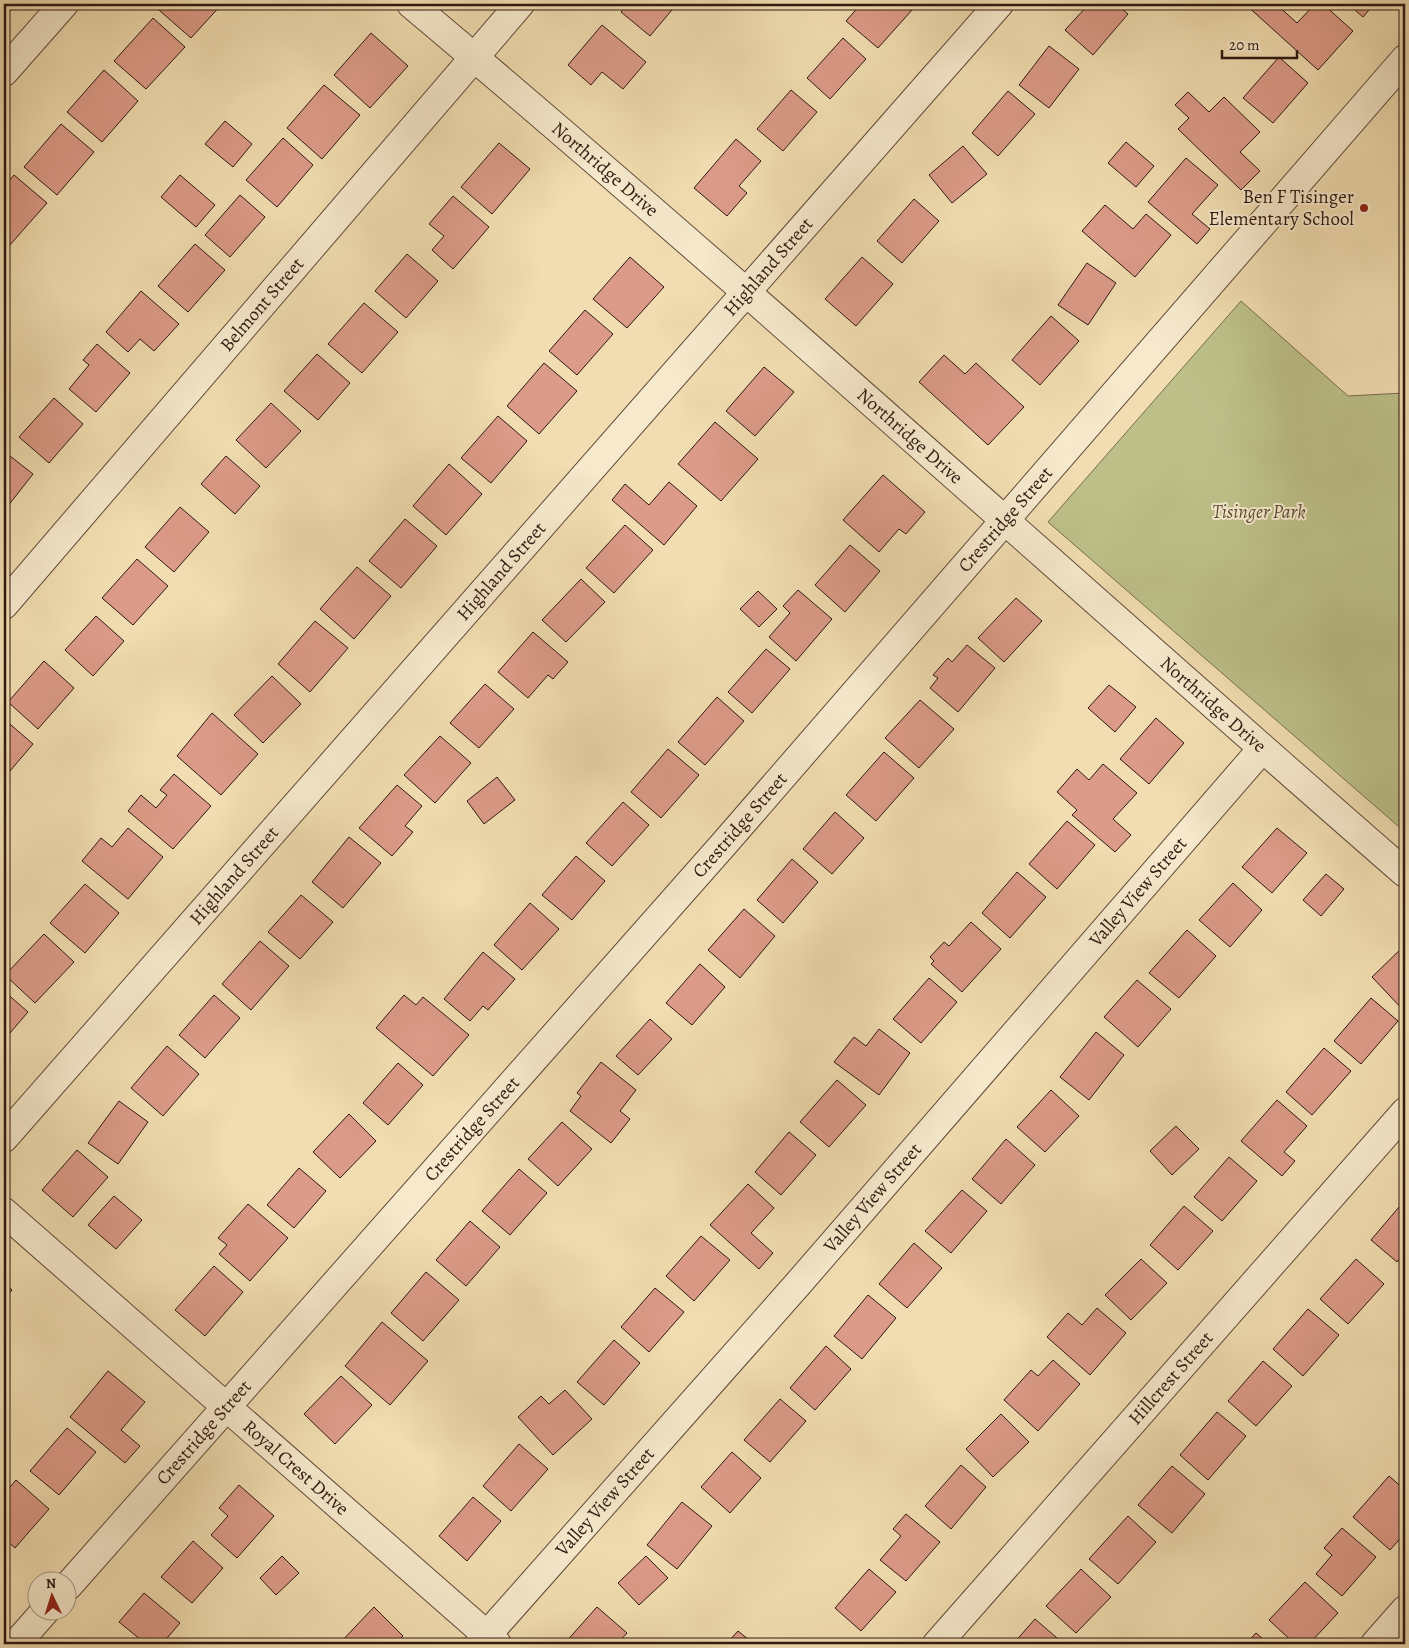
<svg xmlns="http://www.w3.org/2000/svg" width="1409" height="1648" font-family="Alegreya,serif">
<style>
.green{fill:#bdc089;stroke:#766c4d}
.building{fill:#dc9b88;stroke:#2f1911}
.lines{fill:none;stroke-linecap:round;stroke-linejoin:round}
.minor-casing{stroke:#604a39;stroke-width:30}
.minor{stroke:#f6e9cc;stroke-width:28}
.poi-dot{fill:#8f2418;stroke:#f6e9cc;stroke-width:2}
.labels{text-anchor:middle;dominant-baseline:central;stroke-width:4;stroke-linejoin:round;paint-order:stroke}
.street-label{font-size:19px;fill:#2f1911;stroke:#f6e9cc}
.poi-label{font-size:19px;fill:#2f1911;stroke:#f6e9cc;text-anchor:end}
.park-label{font-size:19px;font-style:italic;fill:#5a4b35;stroke:#f6e9cc}
</style>
<rect width="100%" height="100%" fill="#f1ddb1"/>
<filter id="stains"><feTurbulence type="fractalNoise" baseFrequency=".004" numOctaves="4"/><feColorMatrix values="0 0 0 0 .2 0 0 0 0 .09 0 0 0 0 .02 0 0 0 .5 -.17"/></filter>
<radialGradient id="worn" r=".72"><stop offset=".6" stop-color="#630" stop-opacity="0"/><stop offset="1" stop-color="#630" stop-opacity=".3"/></radialGradient>
<path class="green" d="M1241 301 1348 396 1405 393V832L1048 522Z"/>
<g class="building">
<path d="M152 4H222L191 38Z"/>
<path d="M628 4H677L650 36 621 12Z"/>
<path d="M861 4H905L912 10 878 48 846 21Z"/>
<path d="M1089 4H1116L1128 14 1093 55 1065 30Z"/>
<path d="M1245 4H1276L1297 23 1315 4H1323L1353 31 1318 70Z"/>
<path d="M1348 4H1374L1363 17Z"/>
<path d="M153 18 185 47 146 89 114 61Z"/>
<path d="M602 25 646 62 623 89 602 72 591 85 568 65Z"/>
<path d="M371 33 408 66 370 108 334 75Z"/>
<path d="M843 38 866 59 830 99 807 78Z"/>
<path d="M1049 46 1079 69 1049 108 1019 85Z"/>
<path d="M1279 57 1308 83 1273 123 1243 98Z"/>
<path d="M104 70 138 101 102 142 67 112Z"/>
<path d="M324 85 360 115 322 159 287 128Z"/>
<path d="M791 90 817 112 783 151 757 129Z"/>
<path d="M1008 91 1035 114 998 156 972 133Z"/>
<path d="M1188 92 1209 112 1224 97 1260 132 1240 152 1260 171 1241 190 1178 129 1189 118 1175 105Z"/>
<path d="M225 121 252 144 233 167 205 144Z"/>
<path d="M61 124 94 152 57 195 24 167Z"/>
<path d="M283 138 313 165 277 207 246 180Z"/>
<path d="M736 139 761 161 739 186 747 193 727 216 694 188Z"/>
<path d="M1126 142 1154 166 1136 187 1108 163Z"/>
<path d="M499 143 530 169 492 214 461 187Z"/>
<path d="M963 146 987 174 952 203 929 175Z"/>
<path d="M1186 158 1218 185 1192 214 1210 229 1197 244 1148 202Z"/>
<path d="M14 175 47 203 9 246 4 241V187Z"/>
<path d="M180 175 215 205 196 227 161 197Z"/>
<path d="M240 195 265 217 230 257 205 235Z"/>
<path d="M453 196 489 227 453 269 432 250 444 236 429 224Z"/>
<path d="M914 199 939 221 902 263 877 241Z"/>
<path d="M1105 205 1133 229 1146 214 1171 235 1135 277 1082 231Z"/>
<path d="M195 244 225 270 188 312 158 286Z"/>
<path d="M407 254 438 281 406 318 375 291Z"/>
<path d="M630 257 664 287 627 328 593 299Z"/>
<path d="M862 257 893 284 856 326 825 299Z"/>
<path d="M1087 263 1116 283 1088 325 1058 305Z"/>
<path d="M141 291 179 324 154 351 140 339 128 352 106 332Z"/>
<path d="M364 303 398 332 362 373 328 344Z"/>
<path d="M585 310 613 334 577 375 549 351Z"/>
<path d="M1051 316 1079 341 1040 385 1012 360Z"/>
<path d="M97 344 130 373 96 412 69 389 89 365 83 360Z"/>
<path d="M317 354 350 383 318 420 284 391Z"/>
<path d="M944 355 965 374 976 363 1024 407 988 445 919 382Z"/>
<path d="M544 363 577 391 539 434 507 406Z"/>
<path d="M764 367 794 392 755 436 726 411Z"/>
<path d="M54 398 83 424 49 463 19 437Z"/>
<path d="M271 403 301 431 266 468 236 440Z"/>
<path d="M498 416 527 441 491 483 461 458Z"/>
<path d="M715 422 758 459 721 501 678 464Z"/>
<path d="M5 452 33 474 4 511V453Z"/>
<path d="M226 456 260 486 235 514 201 484Z"/>
<path d="M449 464 482 494 446 535 413 506Z"/>
<path d="M883 475 925 512 906 534 899 529 879 552 843 520Z"/>
<path d="M669 482 697 506 664 545 612 500 625 484 649 505Z"/>
<path d="M180 507 209 532 174 572 145 547Z"/>
<path d="M405 519 437 546 401 588 369 561Z"/>
<path d="M625 525 653 550 614 593 586 568Z"/>
<path d="M850 545 880 571 845 612 815 585Z"/>
<path d="M137 559 168 586 133 625 102 598Z"/>
<path d="M357 567 391 596 354 639 320 609Z"/>
<path d="M581 579 605 602 566 642 542 620Z"/>
<path d="M798 590 832 619 796 661 769 637 790 613 783 606Z"/>
<path d="M758 591 777 609 759 627 740 609Z"/>
<path d="M1016 598 1042 621 1004 662 978 638Z"/>
<path d="M96 616 124 641 93 676 65 650Z"/>
<path d="M315 621 348 648 310 692 278 664Z"/>
<path d="M533 632 568 662 553 679 548 675 528 698 498 672Z"/>
<path d="M967 645 995 668 958 712 930 688 938 678 933 675 948 658 952 662Z"/>
<path d="M766 649 790 669 752 713 728 692Z"/>
<path d="M44 661 74 688 38 729 8 702Z"/>
<path d="M272 676 301 704 263 743 234 715Z"/>
<path d="M485 684 514 709 479 748 450 723Z"/>
<path d="M1109 685 1136 707 1115 732 1088 708Z"/>
<path d="M717 697 744 721 705 765 678 742Z"/>
<path d="M920 700 954 729 919 768 885 738Z"/>
<path d="M212 713 258 754 221 795 177 756Z"/>
<path d="M1156 718 1184 743 1149 784 1120 759Z"/>
<path d="M4 719 33 744 4 778Z"/>
<path d="M440 736 471 763 435 803 404 775Z"/>
<path d="M668 749 699 775 661 818 631 792Z"/>
<path d="M884 752 914 778 876 821 846 795Z"/>
<path d="M1103 764 1137 793 1113 819 1131 835 1115 852 1072 815 1077 810 1057 792 1077 769 1089 780Z"/>
<path d="M174 774 211 806 173 849 128 811 141 795 156 808 167 795 160 790Z"/>
<path d="M497 777 515 800 484 824 467 801Z"/>
<path d="M397 785 422 806 405 826 413 832 392 856 359 828Z"/>
<path d="M623 802 649 825 612 866 586 843Z"/>
<path d="M835 812 864 838 832 874 803 849Z"/>
<path d="M1067 821 1095 845 1057 889 1029 864Z"/>
<path d="M128 828 163 857 128 899 82 861 101 838 112 847Z"/>
<path d="M1277 828 1307 853 1272 893 1242 867Z"/>
<path d="M349 837 381 863 343 908 312 882Z"/>
<path d="M576 856 605 881 572 920 542 895Z"/>
<path d="M792 859 818 882 783 923 757 900Z"/>
<path d="M1017 872 1046 897 1010 938 982 913Z"/>
<path d="M1326 874 1344 889 1321 916 1303 900Z"/>
<path d="M1233 883 1262 910 1230 947 1199 920Z"/>
<path d="M85 884 119 913 85 953 50 923Z"/>
<path d="M301 895 333 922 300 959 268 932Z"/>
<path d="M530 903 559 929 522 970 494 945Z"/>
<path d="M744 909 775 936 740 978 708 950Z"/>
<path d="M971 922 1001 949 962 992 931 964 934 961 930 957 944 942 949 946Z"/>
<path d="M1187 930 1216 956 1179 998 1149 973Z"/>
<path d="M44 934 74 962 35 1003 5 975Z"/>
<path d="M260 941 289 966 251 1010 222 984Z"/>
<path d="M1405 945V1012L1372 977Z"/>
<path d="M483 952 515 979 488 1010 483 1006 470 1021 444 999Z"/>
<path d="M700 964 725 987 692 1025 666 1003Z"/>
<path d="M929 978 957 1002 921 1043 893 1019Z"/>
<path d="M1137 980 1171 1009 1138 1047 1104 1017Z"/>
<path d="M4 991 28 1012 4 1040Z"/>
<path d="M214 995 240 1018 205 1058 179 1035Z"/>
<path d="M404 995 416 1005 423 997 469 1035 433 1076 376 1028Z"/>
<path d="M1371 998 1398 1021 1361 1064 1334 1041Z"/>
<path d="M650 1019 672 1039 638 1075 616 1056Z"/>
<path d="M879 1029 910 1053 879 1095 834 1062 854 1037 866 1046Z"/>
<path d="M1096 1032 1124 1055 1089 1100 1060 1077Z"/>
<path d="M167 1046 199 1074 163 1116 131 1088Z"/>
<path d="M1324 1048 1351 1071 1312 1115 1286 1092Z"/>
<path d="M601 1062 636 1090 620 1111 630 1119 611 1143 570 1111 581 1096 577 1093Z"/>
<path d="M398 1063 423 1085 388 1125 363 1103Z"/>
<path d="M837 1080 866 1105 829 1147 800 1122Z"/>
<path d="M1051 1090 1079 1116 1045 1152 1017 1127Z"/>
<path d="M1277 1100 1307 1126 1284 1152 1295 1161 1282 1176 1241 1141Z"/>
<path d="M119 1101 148 1122 118 1164 88 1143Z"/>
<path d="M349 1114 376 1141 340 1178 313 1152Z"/>
<path d="M562 1122 592 1149 558 1186 528 1159Z"/>
<path d="M1176 1126 1199 1149 1172 1175 1150 1151Z"/>
<path d="M789 1132 816 1155 781 1195 755 1172Z"/>
<path d="M1006 1139 1035 1165 1001 1204 972 1179Z"/>
<path d="M77 1150 108 1177 73 1217 42 1190Z"/>
<path d="M1229 1157 1257 1181 1222 1221 1194 1197Z"/>
<path d="M299 1168 326 1191 294 1228 267 1205Z"/>
<path d="M519 1169 547 1193 510 1235 482 1211Z"/>
<path d="M748 1184 774 1208 751 1233 773 1253 759 1269 710 1225Z"/>
<path d="M962 1190 987 1211 951 1253 925 1231Z"/>
<path d="M114 1196 142 1220 116 1249 88 1225Z"/>
<path d="M248 1204 288 1238 250 1281 219 1254 227 1245 218 1238Z"/>
<path d="M1184 1206 1213 1231 1178 1270 1150 1245Z"/>
<path d="M1399 1207 1405 1212V1252L1397 1262 1371 1240Z"/>
<path d="M470 1221 500 1247 466 1286 436 1260Z"/>
<path d="M701 1236 730 1260 694 1301 666 1276Z"/>
<path d="M914 1243 942 1268 907 1308 879 1284Z"/>
<path d="M1141 1259 1167 1283 1131 1320 1105 1295Z"/>
<path d="M1356 1259 1384 1284 1348 1324 1320 1299Z"/>
<path d="M214 1266 243 1292 205 1336 175 1310Z"/>
<path d="M426 1272 459 1300 423 1341 391 1313Z"/>
<path d="M4 1283 12 1290 4 1300Z"/>
<path d="M655 1288 684 1312 649 1352 621 1327Z"/>
<path d="M868 1295 896 1318 862 1359 834 1336Z"/>
<path d="M1097 1308 1126 1333 1090 1375 1047 1337 1068 1313 1082 1325Z"/>
<path d="M1308 1309 1339 1335 1303 1376 1273 1349Z"/>
<path d="M382 1322 428 1361 390 1405 345 1366Z"/>
<path d="M614 1340 640 1363 604 1405 577 1382Z"/>
<path d="M826 1346 851 1369 815 1410 790 1388Z"/>
<path d="M1053 1360 1080 1384 1038 1431 1004 1400 1031 1370 1038 1376Z"/>
<path d="M1263 1361 1292 1386 1256 1426 1228 1401Z"/>
<path d="M108 1371 145 1402 121 1430 140 1446 125 1463 70 1417Z"/>
<path d="M341 1376 372 1405 335 1444 304 1414Z"/>
<path d="M565 1390 592 1419 553 1455 518 1417 541 1396 549 1404Z"/>
<path d="M780 1399 806 1421 770 1462 744 1440Z"/>
<path d="M1217 1412 1246 1436 1208 1480 1180 1455Z"/>
<path d="M1001 1414 1029 1442 993 1477 966 1449Z"/>
<path d="M67 1428 96 1452 59 1495 30 1471Z"/>
<path d="M519 1444 548 1469 511 1511 483 1486Z"/>
<path d="M732 1452 761 1478 730 1513 701 1487Z"/>
<path d="M961 1465 986 1487 951 1529 925 1506Z"/>
<path d="M1172 1466 1205 1494 1172 1533 1138 1505Z"/>
<path d="M1389 1476 1405 1490V1533L1390 1550 1353 1517Z"/>
<path d="M16 1480 49 1509 15 1548 4 1538V1494Z"/>
<path d="M239 1485 274 1516 237 1558 211 1535 228 1516 219 1508Z"/>
<path d="M473 1497 501 1521 467 1561 439 1536Z"/>
<path d="M682 1502 712 1526 677 1569 647 1545Z"/>
<path d="M906 1514 940 1542 906 1581 880 1560 901 1536 893 1529Z"/>
<path d="M1128 1516 1156 1542 1118 1584 1089 1559Z"/>
<path d="M1342 1528 1376 1557 1342 1596 1316 1574 1332 1555 1324 1548Z"/>
<path d="M193 1541 223 1568 192 1603 161 1577Z"/>
<path d="M282 1556 299 1573 276 1595 260 1578Z"/>
<path d="M646 1556 668 1578 639 1605 618 1583Z"/>
<path d="M869 1569 896 1592 861 1631 835 1608Z"/>
<path d="M1081 1569 1111 1597 1076 1633 1046 1606Z"/>
<path d="M1305 1582 1338 1613 1309 1644H1295L1269 1620Z"/>
<path d="M144 1593 180 1623 162 1644H146L119 1622Z"/>
<path d="M374 1607 403 1636 395 1644H339Z"/>
<path d="M597 1607 627 1633 617 1644H564Z"/>
<path d="M1035 1619 1064 1644H1013Z"/>
<path d="M738 1631 754 1644H726Z"/>
<path d="M1256 1633 1269 1644H1246Z"/>
</g>
<g class="lines">
<g class="minor-casing">
<g id="minor">
<path id="s1" d="M411 4C748 287 1073 584 1405 873"/>
<path d="M4 72 64 4"/>
<path id="s2" d="M4 605 520 4"/>
<path id="s3" d="M4 1138 999 4"/>
<path id="s4" d="M4 1212 497 1644"/>
<path id="s5" d="M68 1586 723 845 1405 59"/>
<path d="M16 1644 46 1610"/>
<path id="s6" d="M479 1644 797 1285 1262 749"/>
<path id="s7" d="M937 1644 1405 1112"/>
<path d="M1375 1644 1405 1610"/>
</g>
</g>
<use href="#minor" class="minor"/>
</g>
<circle class="poi-dot" cx="1364" cy="208" r="5"/>
<g class="labels">
<g class="street-label">
<text stroke="none"><textPath href="#s1" startOffset="255">Northridge Drive</textPath></text>
<text stroke="none"><textPath href="#s3" startOffset="1159">Highland Street</textPath></text>
<text stroke="none"><textPath href="#s2" startOffset="396">Belmont Street</textPath></text>
<text stroke="none"><textPath href="#s1" startOffset="660">Northridge Drive</textPath></text>
<text stroke="none"><textPath href="#s5" startOffset="1420">Crestridge Street</textPath></text>
<text stroke="none"><textPath href="#s3" startOffset="754">Highland Street</textPath></text>
<text stroke="none"><textPath href="#s1" startOffset="1065">Northridge Drive</textPath></text>
<text stroke="none"><textPath href="#s5" startOffset="1015">Crestridge Street</textPath></text>
<text stroke="none"><textPath href="#s3" startOffset="349">Highland Street</textPath></text>
<text stroke="none"><textPath href="#s6" startOffset="1000">Valley View Street</textPath></text>
<text stroke="none"><textPath href="#s5" startOffset="610">Crestridge Street</textPath></text>
<text stroke="none"><textPath href="#s6" startOffset="595">Valley View Street</textPath></text>
<text stroke="none"><textPath href="#s7" startOffset="354">Hillcrest Street</textPath></text>
<text stroke="none"><textPath href="#s5" startOffset="205">Crestridge Street</textPath></text>
<text stroke="none"><textPath href="#s4" startOffset="388">Royal Crest Drive</textPath></text>
<text stroke="none"><textPath href="#s6" startOffset="190">Valley View Street</textPath></text>
</g>
<g class="poi-label">
<text x="1354" y="197">Ben F Tisinger<tspan x="1354" dy="22">Elementary School</tspan></text>
</g>
<g class="park-label">
<text x="1259" y="512">Tisinger Park</text>
</g>
</g>
<rect width="1409" height="1648" fill="none" stroke="#f1ddb1" stroke-width="20"/>
<rect x="5" y="5" width="1399" height="1638" fill="none" stroke="#2f1911" stroke-width="2.5"/>
<rect x="10" y="10" width="1389" height="1628" fill="none" stroke="#2f1911"/>
<g transform="translate(52 1596) rotate(356)"><circle r="24" fill="#f6e9cc" stroke="#a69681"/>
<path d="M0-4L9 19L0 12L-9 19Z" fill="#8f2418"/>
<text y="-8" font-size="14" font-weight="bold" text-anchor="middle" fill="#2f1911">N</text>
</g>
<path d="M1222 50v8h75v-8" fill="none" stroke="#2f1911" stroke-width="2.5"/>
<text x="1229" y="50" font-size="15" fill="#2f1911" stroke="#f6e9cc" stroke-width="4" paint-order="stroke">20 m</text>
<rect width="100%" height="100%" filter="url(#stains)"/>
<rect width="100%" height="100%" fill="url(#worn)"/>
</svg>
